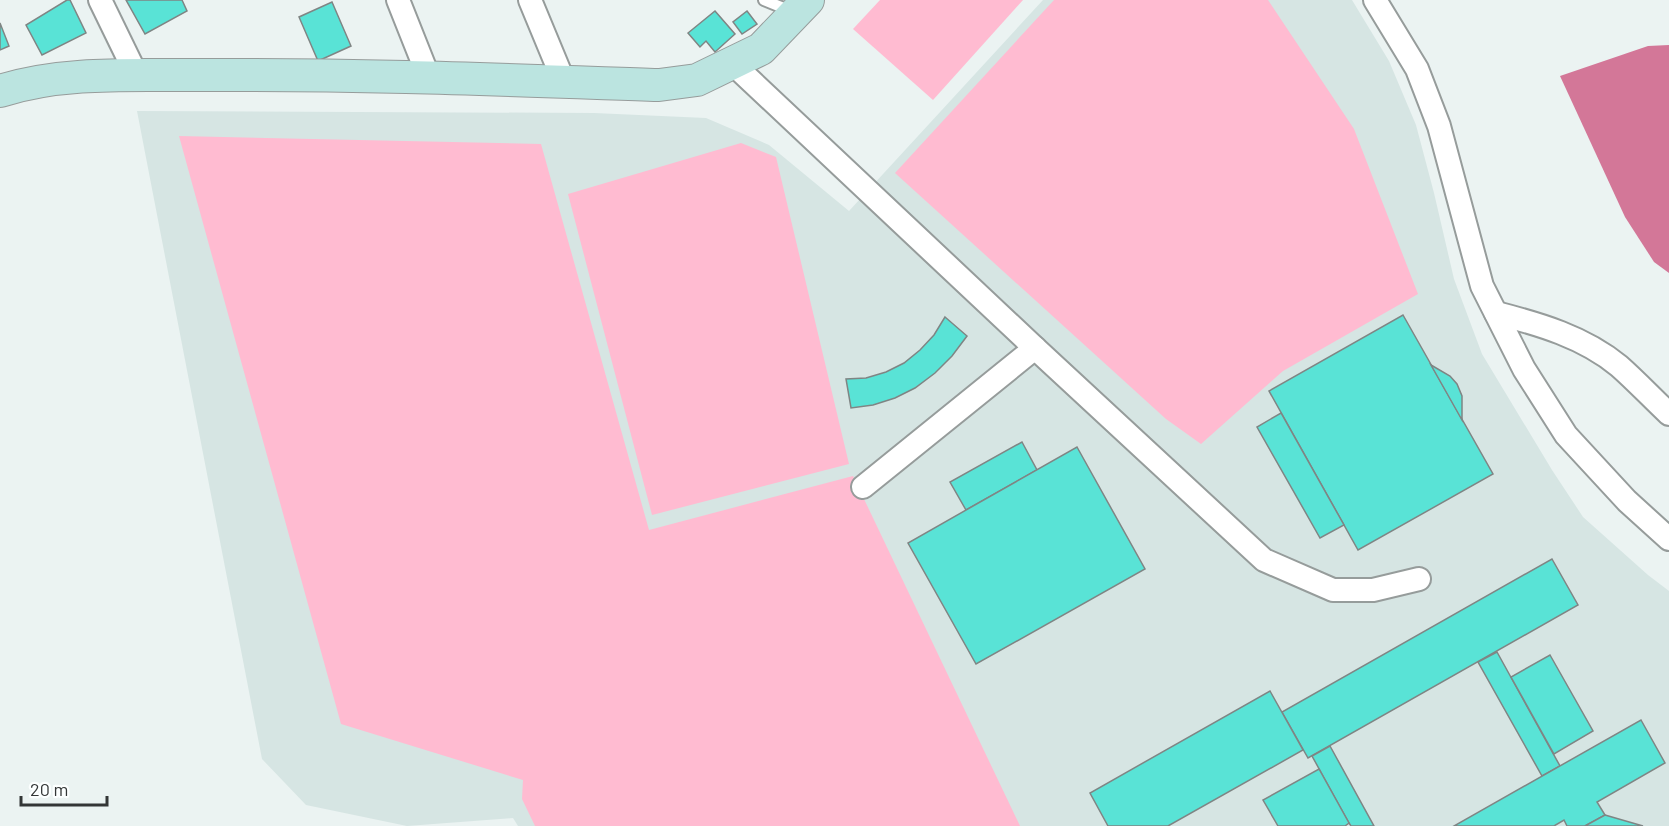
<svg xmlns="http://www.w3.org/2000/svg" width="1669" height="826" font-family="Barlow,sans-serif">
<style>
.built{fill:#d6e5e3}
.green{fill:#ffbbd1}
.water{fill:#d37798}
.building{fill:#59e3d6;stroke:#7f8584;stroke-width:1.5}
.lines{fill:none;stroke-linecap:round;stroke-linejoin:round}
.lane-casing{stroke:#969c9b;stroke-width:14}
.street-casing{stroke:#969c9b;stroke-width:26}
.secondary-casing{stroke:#969c9b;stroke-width:34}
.lane{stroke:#fff;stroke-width:10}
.street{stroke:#fff;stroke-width:22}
.secondary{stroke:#bbe4e0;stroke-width:32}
</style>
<rect width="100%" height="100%" fill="#ebf3f2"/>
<path class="built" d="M1043 0H1352L1389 61 1416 125 1434 193 1454 279 1482 354 1552 470 1583 517 1648 575 1669 591V826H518L513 818 407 826 306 805 262 759 137 111 594 113 706 118 769 145 849 211Z"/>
<g class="green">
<path d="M880 0H1023L933 100 853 29Z"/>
<path d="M1054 0H1268L1354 129 1418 294 1283 371 1201 444 1166 419 895 173Z"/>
<path d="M179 136 541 144 649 530 853 476 1020 826H535L522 799 523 780 341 724Z"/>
<path d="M741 143 776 157 849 464 652 515 568 194Z"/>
</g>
<path class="water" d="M1669 45V273L1654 262 1625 217 1560 76 1648 46Z"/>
<g class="building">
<path d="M67 0H70L86 33 42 55 26 25Z"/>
<path d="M126 0H182L187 11 145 34Z"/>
<path d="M332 2 351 46 318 61 299 17Z"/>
<path d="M715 11 735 34 715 52 706 41 700 47 688 33Z"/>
<path d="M747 11 757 24 742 34 733 22Z"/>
<path d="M0 23 9 46 0 50Z"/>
<path d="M1403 315 1493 474 1358 550 1269 391Z"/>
<path d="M945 317 967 336 952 356 935 373 915 388 895 398 873 405 851 408 846 379 866 378 886 372 904 363 920 350 934 335Z"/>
<path d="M1431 365 1450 376 1457 384 1462 396V420Z"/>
<path d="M1281 413 1344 525 1320 538 1257 427Z"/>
<path d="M1022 442 1037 470 966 510 950 482Z"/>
<path d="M1077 447 1145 569 976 664 908 543Z"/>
<path d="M1552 559 1578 605 1308 758 1282 712Z"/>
<path d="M1497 652 1560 766 1542 776 1478 662Z"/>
<path d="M1550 655 1593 731 1554 754 1511 677Z"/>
<path d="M1270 691 1303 750 1168 826H1108L1090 793Z"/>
<path d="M1641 720 1665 763 1597 802 1605 815 1585 826H1567L1564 820 1554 826H1454Z"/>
<path d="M1330 746 1374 826H1351L1349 823 1312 756Z"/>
<path d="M1319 769 1349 823 1345 826H1278L1263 800Z"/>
<path d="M1605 815 1643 826H1585Z"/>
</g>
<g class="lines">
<g class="lane-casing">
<path id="lane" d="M764 0 791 11"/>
</g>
<g class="street-casing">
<g id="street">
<path d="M100 0 137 76"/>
<path d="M398 0 429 78"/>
<path d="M530 0 564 82"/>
<path d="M1375 0 1417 69 1439 126 1482 286 1524 369 1566 435 1627 501 1669 539"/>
<path d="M733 64 1035 348 1264 560 1333 590H1373L1419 579"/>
<path d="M1496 313C1539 324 1584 337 1619 366 1636 381 1652 398 1669 414"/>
<path d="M863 487 1035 348"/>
</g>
</g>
<g class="secondary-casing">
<path id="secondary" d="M0 91C66 70 139 76 208 75 358 74 509 80 659 85L697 80 761 49 808 0"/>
</g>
<use href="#lane" class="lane"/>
<use href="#street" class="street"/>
<use href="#secondary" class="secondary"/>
</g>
<path d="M21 796v9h86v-9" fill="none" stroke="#333636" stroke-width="3"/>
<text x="30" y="796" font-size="18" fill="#333636" stroke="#fcffff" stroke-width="4.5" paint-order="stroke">20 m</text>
</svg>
